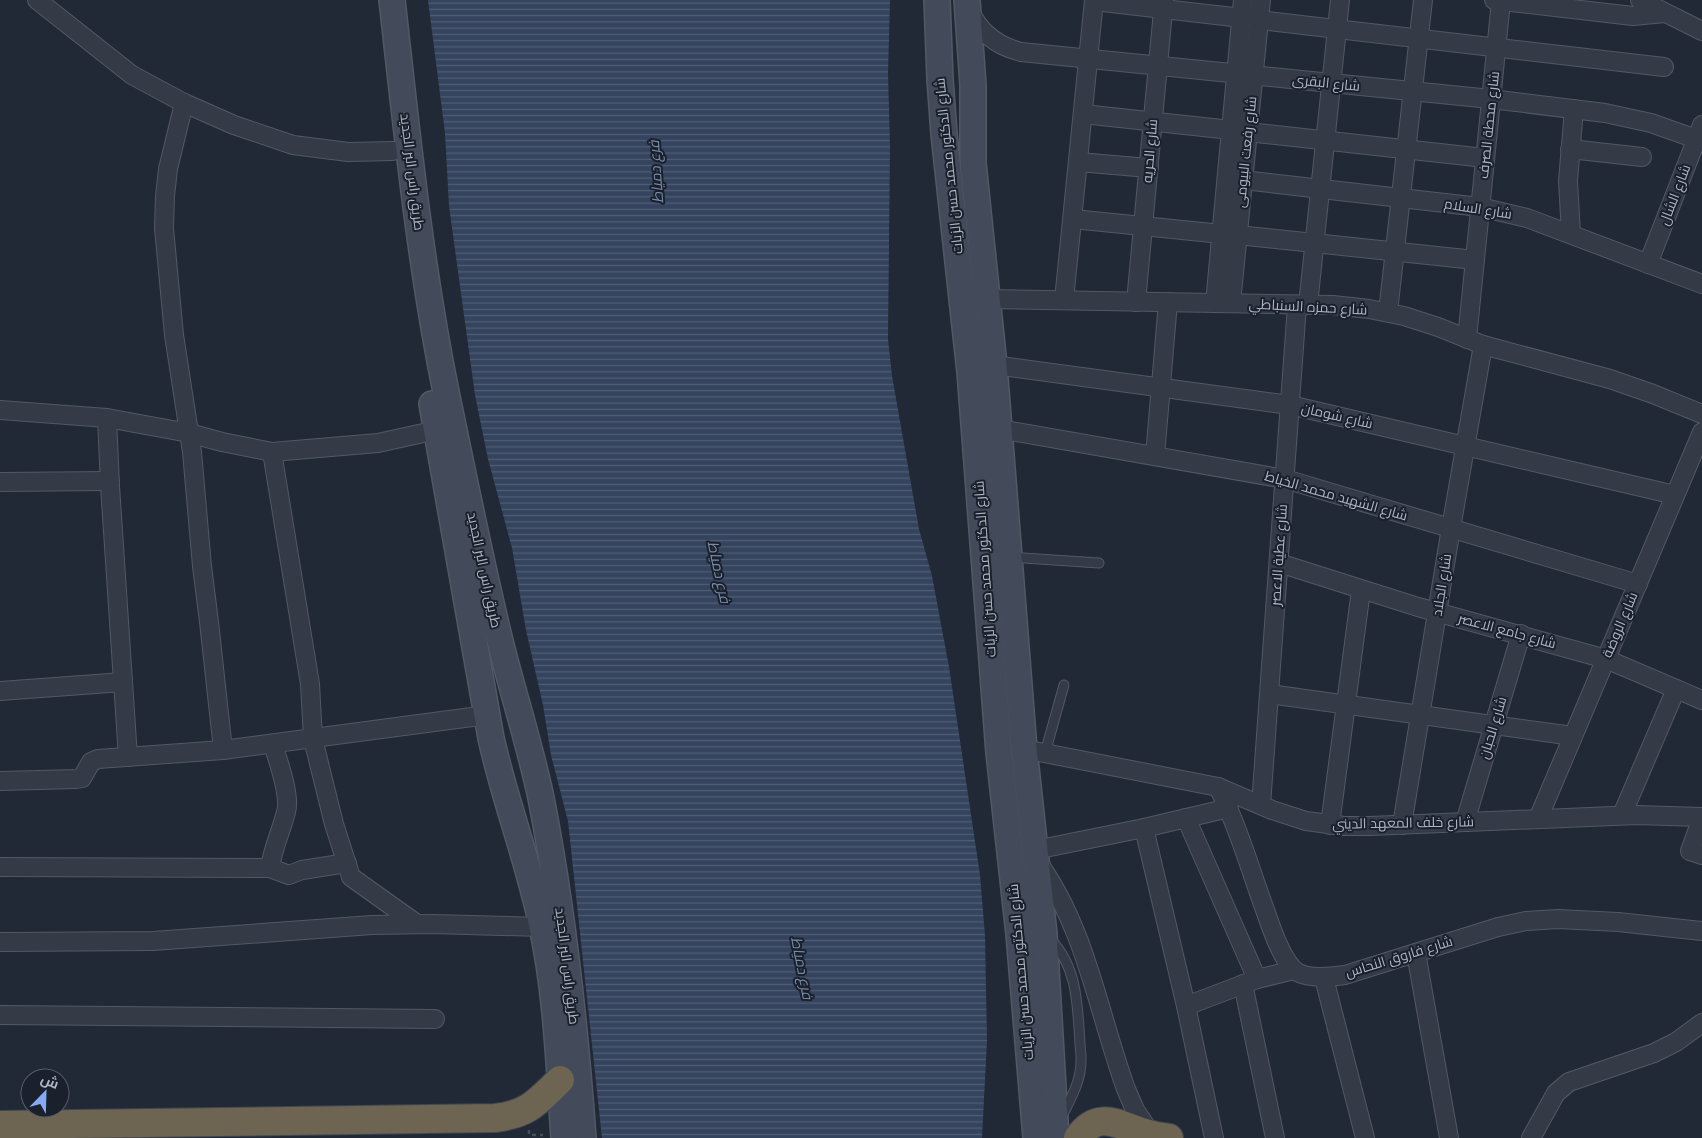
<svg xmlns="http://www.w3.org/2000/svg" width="1702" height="1138" font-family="'Nunito Sans',Cairo,sans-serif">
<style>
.water{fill:url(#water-rules)}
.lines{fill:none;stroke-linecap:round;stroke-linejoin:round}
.lane-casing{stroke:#525965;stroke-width:11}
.street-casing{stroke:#525965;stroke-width:20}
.secondary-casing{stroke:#525965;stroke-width:28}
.highway-casing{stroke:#3f4652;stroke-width:30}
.path{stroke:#415255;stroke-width:2.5;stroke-dasharray:4 4;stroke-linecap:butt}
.lane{stroke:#343b47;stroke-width:9}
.street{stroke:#343b47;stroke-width:18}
.secondary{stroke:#434a5a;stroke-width:25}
.highway{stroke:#6d6452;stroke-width:28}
.labels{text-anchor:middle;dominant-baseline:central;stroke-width:4;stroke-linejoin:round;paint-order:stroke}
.street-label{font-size:14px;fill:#afb6c4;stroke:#1a202c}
.water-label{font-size:15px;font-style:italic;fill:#788bab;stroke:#1a202c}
</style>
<defs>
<pattern id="water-rules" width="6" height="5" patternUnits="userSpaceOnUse" patternTransform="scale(1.25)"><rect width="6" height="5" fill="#35445e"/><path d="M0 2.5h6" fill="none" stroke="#505d73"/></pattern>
</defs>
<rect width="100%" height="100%" fill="#212937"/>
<path class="water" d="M428 0H890L888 74 890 146 888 339 892 376 919 529 932 576 949 667 980 875 985 936 987 1040 982 1138H602L568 821 551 755 543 705 526 630 512 548 488 459 475 395 449 206 445 133Z"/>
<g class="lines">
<g class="lane-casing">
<g id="lane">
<path d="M1009 557 1099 563"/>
<path d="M1045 753 1064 685"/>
<path d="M1050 939C1081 970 1077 1015 1081 1056 1082 1080 1072 1096 1062 1116"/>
</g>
</g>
<g class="street-casing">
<g id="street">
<path d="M37 0 132 75 184 103 234 125 293 145 348 152 393 151"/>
<path d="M1494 0 1633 16 1665 13"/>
<path d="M1640 0 1702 31"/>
<path d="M1094 1 1242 18"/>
<path d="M969 9C979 32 997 46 1021 52L1491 99 1605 113 1651 123 1702 141"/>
<path d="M1259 20 1664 67"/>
<path d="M184 103 168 169 165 196 164 228 174 335 192 452 202 566 209 622 223 750"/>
<path d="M1083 114 1231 130"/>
<path d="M1248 132 1485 158"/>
<path d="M1570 149 1642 157"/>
<path d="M1078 162 1149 168"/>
<path d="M1243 180 1480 207 1527 218 1702 284"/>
<path d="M1073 219 1222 234"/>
<path d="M1571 234 1568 181 1574 109"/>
<path d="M1238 235 1475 260"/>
<path d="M1648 264 1702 125"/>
<path d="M988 299 1333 305 1369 309 1404 316 1438 327 1483 345 1610 379 1653 394 1702 414"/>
<path d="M1064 300 1094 0"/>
<path d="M1136 302 1164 0"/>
<path d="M1215 303 1243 0"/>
<path d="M1231 303 1261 0"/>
<path d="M1308 305 1340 0"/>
<path d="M1388 312 1423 0"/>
<path d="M1467 339 1501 1"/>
<path d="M994 365 1290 405 1675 495"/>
<path d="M0 410 107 418 189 433 222 442 272 452 378 443 437 430"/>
<path d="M107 418 110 486 128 757"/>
<path d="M999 429 1285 479 1638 584"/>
<path d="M272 452 310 684 313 739 334 824 351 877 417 924"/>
<path d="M1155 456 1168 302"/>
<path d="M0 482 110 481"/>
<path d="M1279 563 1418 607 1606 659 1702 700"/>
<path d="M0 691 123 682"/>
<path d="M1269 694 1573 736"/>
<path d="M273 744C278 761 291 796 286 812 281 832 273 847 270 868L289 875 302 870 347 863"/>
<path d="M1024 749 1218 787 1272 810 1306 821 1344 826H1370L1637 815 1702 817"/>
<path d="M0 781 76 779 82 778 91 762 98 759 223 750 487 715"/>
<path d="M1218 787C1238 826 1250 869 1265 910 1271 927 1280 955 1293 969 1304 980 1331 977 1345 975L1498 927 1526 921 1558 919 1618 922 1702 931"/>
<path d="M1261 805 1297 305"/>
<path d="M1622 815 1676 689"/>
<path d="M1186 818 1257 979"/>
<path d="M1702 818 1690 851 1702 855"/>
<path d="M1538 819 1702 432"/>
<path d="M1465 822 1521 634"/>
<path d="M1330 825 1361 590"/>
<path d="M1402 825 1451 528 1483 345"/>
<path d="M1144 828 1186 1006 1214 1138"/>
<path d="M1035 850 1144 828 1229 808"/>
<path d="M1037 861C1086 928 1098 1012 1126 1089L1135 1110 1152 1135"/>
<path d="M0 867 270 868"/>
<path d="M0 942 153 941 372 925 432 924 542 927"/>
<path d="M1416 953 1449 1138"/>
<path d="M1324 978 1365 1138"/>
<path d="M1243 984 1275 1138"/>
<path d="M1186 1006 1257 979 1294 970"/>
<path d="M0 1015 435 1019"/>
<path d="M1531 1138 1556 1093 1569 1082 1654 1053 1676 1042 1702 1023"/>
</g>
</g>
<g class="secondary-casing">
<g id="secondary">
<path d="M392 0C407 133 420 266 447 397 464 478 480 560 500 641 513 694 530 745 541 798 563 911 575 1024 583 1138"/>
<path d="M937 0 940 79 944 134 970 372 999 753 1019 934 1036 1138"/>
<path d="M967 0 973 85V163L994 365 1024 749 1044 934 1056 1138"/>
<path d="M432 404 491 738C505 802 529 862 542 926 557 996 559 1067 564 1138"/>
</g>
</g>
<g class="highway-casing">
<g id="highway">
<path d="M0 1125 495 1118C529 1114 537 1102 560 1080"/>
<path d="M1078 1138C1097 1110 1117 1124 1142 1132 1151 1135 1160 1137 1169 1138"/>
</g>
</g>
<path class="path" d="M529 1130V1135H543"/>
<use href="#lane" class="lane"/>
<use href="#street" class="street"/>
<use href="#secondary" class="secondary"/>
<use href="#highway" class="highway"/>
</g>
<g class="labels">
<g class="street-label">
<text transform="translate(1326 83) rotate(6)">شارع البقرى</text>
<text transform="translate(1489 125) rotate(-84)">شارع محطة الصرف</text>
<text transform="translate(1150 151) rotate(-85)">شارع الحريه</text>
<text transform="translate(1246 152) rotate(-84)">شارع رفعت البيومى</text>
<text transform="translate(949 166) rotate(-96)">شارع الدكتور محمد حسن الزيات</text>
<text transform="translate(412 172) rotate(83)">طريق راس البر الجديد</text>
<text transform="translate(1675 195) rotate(-69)">شارع الشال</text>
<text transform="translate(1478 209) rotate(9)">شارع السلام</text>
<text transform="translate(1308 307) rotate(3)">شارع حمزه السنباطي</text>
<text transform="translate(1337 416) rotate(13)">شارع شومان</text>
<text transform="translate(1336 496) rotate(16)">شارع الشهيد محمد الخياط</text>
<text transform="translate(1279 555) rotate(-86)">شارع عطية الاعصر</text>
<text transform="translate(985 569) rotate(-94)">شارع الدكتور محمد حسن الزيات</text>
<text transform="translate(484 570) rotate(78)">طريق راس البر الجديد</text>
<text transform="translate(1442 585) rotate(-81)">شارع الجلاد</text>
<text transform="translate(1620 625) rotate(-67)">شارع الروضة</text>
<text transform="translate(1507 631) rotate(15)">شارع جامع الاعصر</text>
<text transform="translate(1493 728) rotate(-73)">شارع الحبان</text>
<text transform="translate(1403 823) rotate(-1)">شارع خلف المعهد الديني</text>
<text transform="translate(1399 957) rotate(-17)">شارع فاروق النحاس</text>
<text transform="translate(567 966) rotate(83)">طريق راس البر الجديد</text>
<text transform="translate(1021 972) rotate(-95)">شارع الدكتور محمد حسن الزيات</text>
</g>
<g class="water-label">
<text transform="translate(656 172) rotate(-94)">فرع دمياط</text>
<text transform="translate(719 572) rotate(78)">فرع دمياط</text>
<text transform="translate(802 968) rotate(79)">فرع دمياط</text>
</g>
</g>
<g transform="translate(45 1093) rotate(23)"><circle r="24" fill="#1a202c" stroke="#565c69"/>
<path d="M0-4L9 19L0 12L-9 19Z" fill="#85a9f3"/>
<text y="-8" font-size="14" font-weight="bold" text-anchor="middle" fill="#afb6c4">ش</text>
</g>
</svg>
